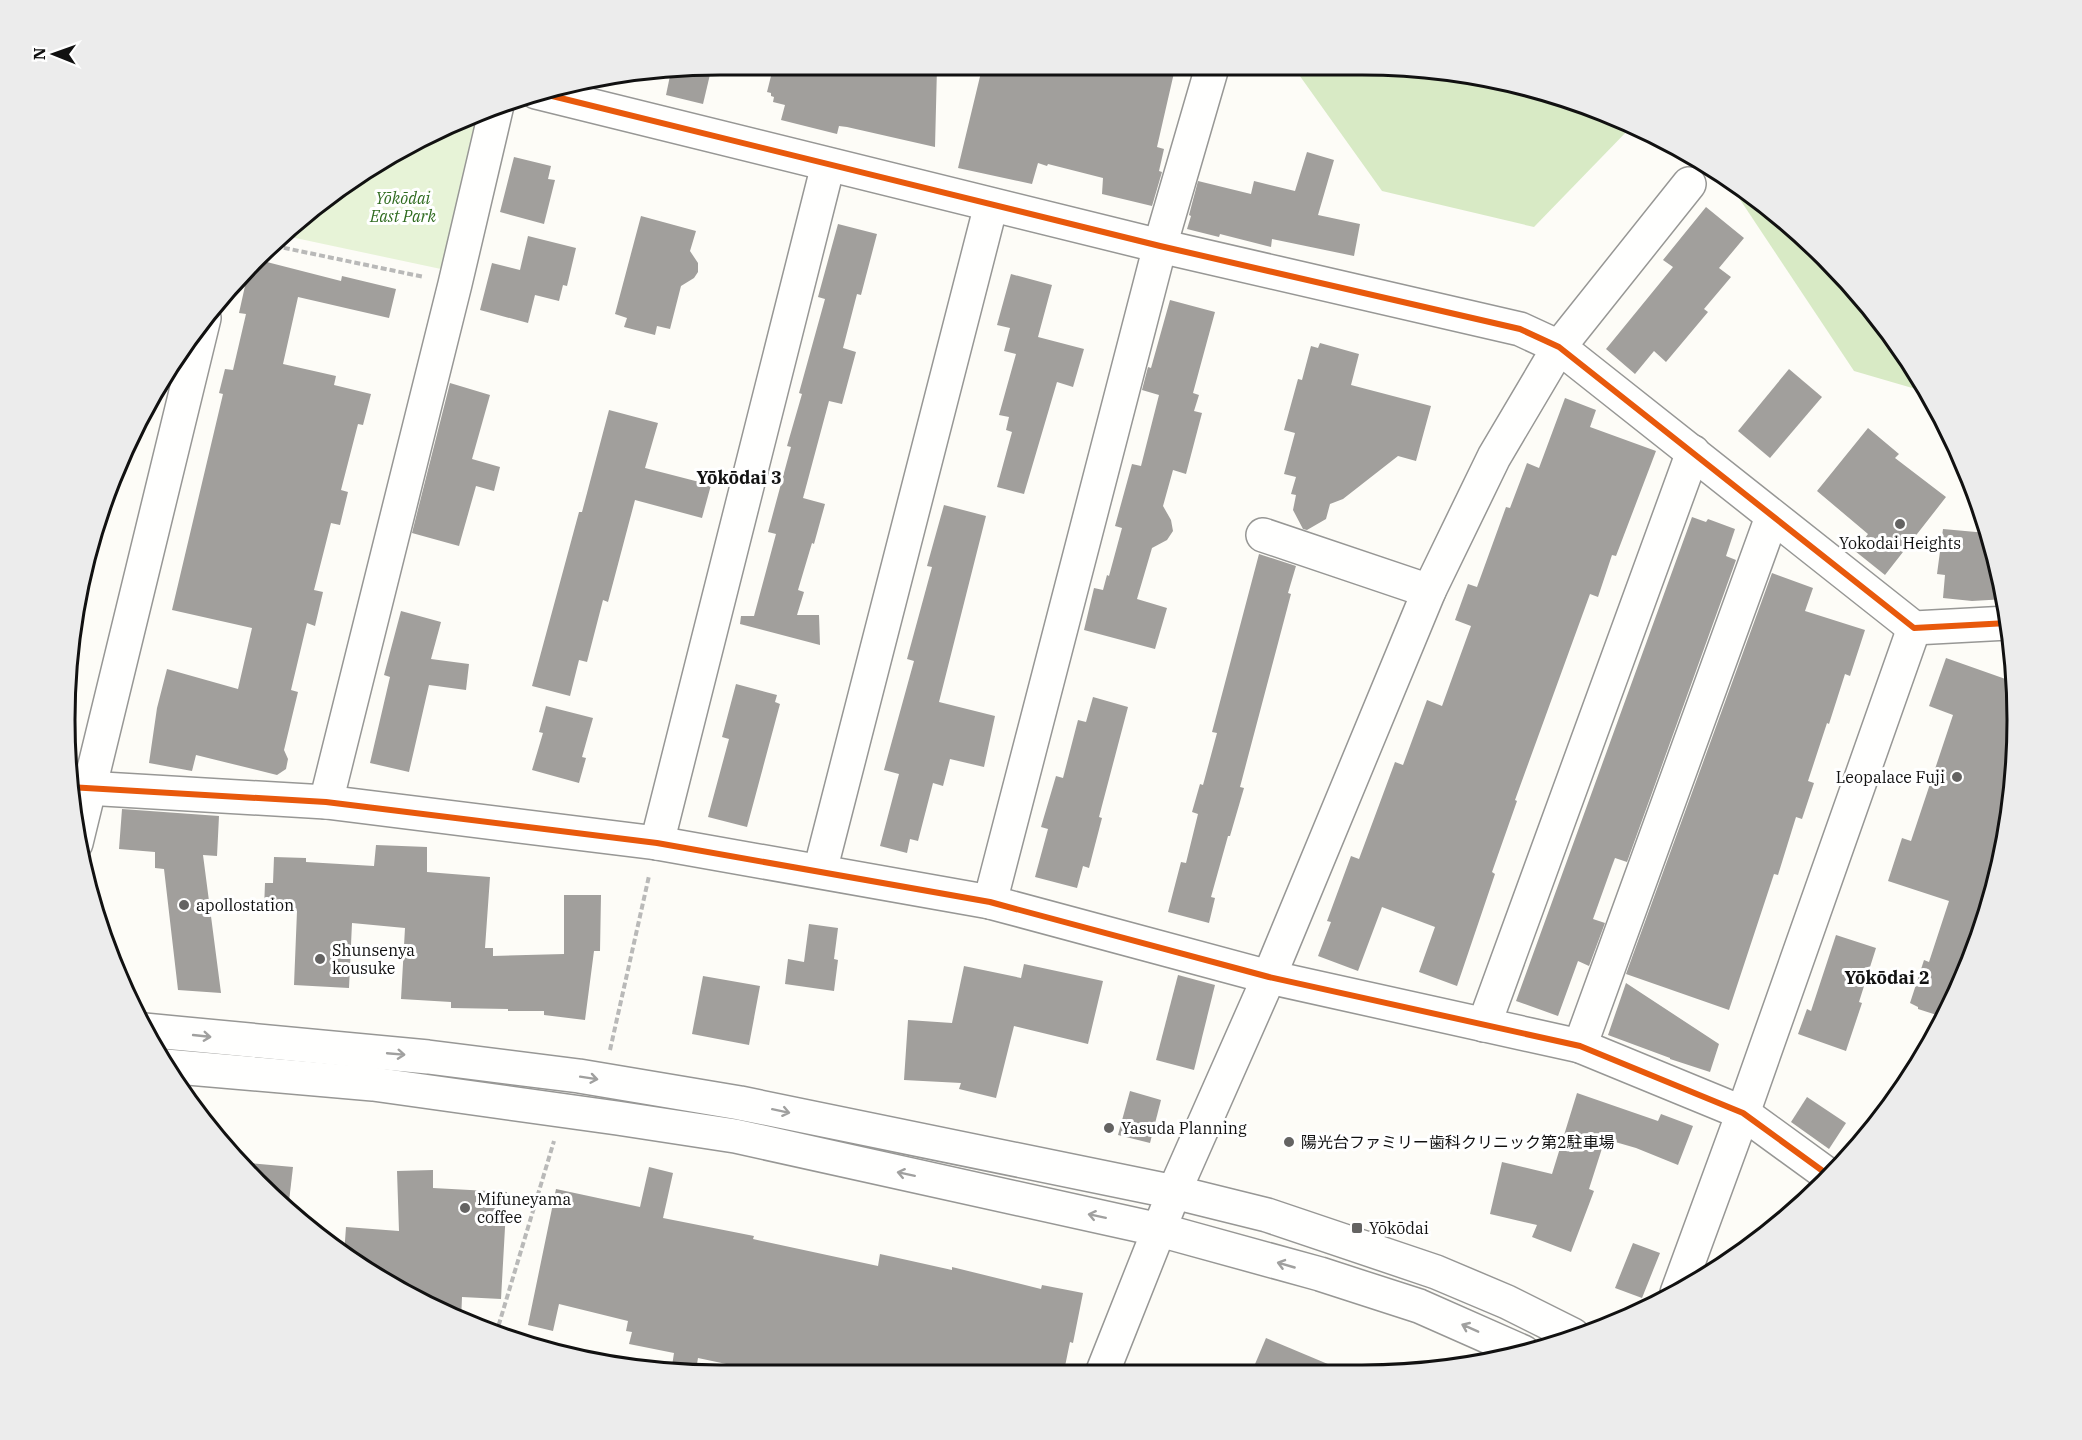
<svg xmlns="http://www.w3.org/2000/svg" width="2082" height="1440" font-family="'IBM Plex Serif','Noto Sans JP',serif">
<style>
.green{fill:#e7f3d7}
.forest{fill:#d8eac5}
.building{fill:#a19f9c}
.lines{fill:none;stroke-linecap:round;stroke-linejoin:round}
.minor-casing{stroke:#979795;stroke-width:36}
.path{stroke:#b9b9b8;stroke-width:4;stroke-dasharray:6 3;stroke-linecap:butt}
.minor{stroke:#fffffe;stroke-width:33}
.cycleway-casing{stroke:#fff;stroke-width:10}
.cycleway{stroke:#e8590c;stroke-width:6}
.oneway{stroke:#a0a09f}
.poi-dot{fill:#646362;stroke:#fff;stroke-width:2}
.labels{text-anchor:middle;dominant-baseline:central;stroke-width:6;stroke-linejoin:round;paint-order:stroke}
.park-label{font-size:16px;font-style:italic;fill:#2f6b1f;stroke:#fff}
.poi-label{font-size:16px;fill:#111;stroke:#fff;text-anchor:start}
.neighbourhood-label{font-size:18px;font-weight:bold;fill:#111;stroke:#fff}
.rim{fill:none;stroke:#111;stroke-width:3}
</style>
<rect width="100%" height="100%" fill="#fdfcf7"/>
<path class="green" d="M478 111 441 269 286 236 356 175 469 115Z"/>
<g class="forest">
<path d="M1292 65H1362L1490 77 1573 99 1632 126 1534 227 1382 191Z"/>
<path d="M1729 183 1826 257 1907 356 1926 392 1854 371Z"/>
</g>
<g class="building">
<path d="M774 64H889V66L937 67 935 147 847 127 839 126 837 134 781 120 785 105 773 102 774 97 771 96V93L767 92Z"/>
<path d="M983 64H1176L1157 147 1164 149 1159 171 1162 172 1152 206 1102 194 1103 178 1048 164 1047 166 1038 163 1032 184 958 168Z"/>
<path d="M712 66 703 104 666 95 671 71Z"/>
<path d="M1307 152 1334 160 1318 215 1360 224 1354 256 1272 239 1271 247 1220 234 1219 237 1187 229 1191 216 1189 215 1198 181 1251 194 1254 181 1295 191Z"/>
<path d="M514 157 551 166 548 179 555 180 544 224 500 212Z"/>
<path d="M1706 207 1744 238 1719 268 1731 277 1704 309 1708 312 1666 362 1654 351 1635 374 1606 349 1673 267 1663 260Z"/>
<path d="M641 216 696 231 690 251 698 263V272L694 278 681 286 670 329 657 326 655 335 624 327 627 318 615 314Z"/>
<path d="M838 224 877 234 861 295 857 294 843 348 856 352 842 404 829 401 803 498 825 504 814 544 812 543 798 590 804 592 797 615H819L820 645 740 624 741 616H754L776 534 768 532 791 447 787 446 802 394 799 393 825 299 818 297Z"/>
<path d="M528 236 576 248 567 286 563 285 559 301 535 295 528 323 480 310 492 263 520 270Z"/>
<path d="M259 260 341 281 342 276 396 289 389 318 298 297 283 364 336 376 334 385 371 394 363 425 358 424 341 490 348 492 340 525 331 523 314 590 323 592 315 626 307 623 291 690 298 692 284 750 288 759 286 769 277 775 196 755 192 771 149 763 157 708 167 669 238 689 252 628 172 610 223 394 219 393 225 369 233 370 246 314 239 313 249 268Z"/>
<path d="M1011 274 1052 285 1038 337 1084 349 1073 387 1057 382 1024 494 997 487 1012 432 1006 430 1009 417 999 415 1016 354 1004 351 1010 328 997 325Z"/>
<path d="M1170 300 1215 312 1193 393 1199 395 1194 411 1202 413 1186 474 1173 470 1163 506 1171 520 1173 531 1167 540 1152 548 1137 599 1167 608 1155 649 1084 630 1094 588 1103 590 1107 575 1109 576 1122 528 1115 526 1132 464 1141 466 1159 395 1142 390 1148 367 1151 368Z"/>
<path d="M1320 343 1359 354 1351 385 1431 406 1416 461 1398 456 1343 499 1330 504 1326 519 1307 530 1303 529 1293 510 1296 495 1291 494 1296 477 1284 474 1295 433 1284 430 1298 379 1302 380 1311 346 1318 348Z"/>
<path d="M1789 369 1822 397 1770 458 1738 431Z"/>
<path d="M450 383 490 395 472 459 500 467 494 491 476 486 459 546 412 533Z"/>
<path d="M1565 398 1596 410 1590 427 1656 451 1616 556 1612 555 1598 597 1590 594 1515 800 1517 801 1492 872 1495 874 1457 986 1419 972 1435 927 1382 907 1358 971 1318 956 1331 922 1327 921 1351 856 1359 859 1395 762 1403 765 1427 700 1442 706 1471 626 1455 620 1468 584 1477 587 1506 507 1510 508 1527 463 1539 468Z"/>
<path d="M609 410 658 423 645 468 711 485 702 518 635 500 608 602 603 600 587 662 579 660 570 696 532 686 579 512H582Z"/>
<path d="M1868 428 1899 454 1895 458 1946 497 1885 575 1855 551 1868 534 1817 491Z"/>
<path d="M944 505 986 516 939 702 995 716 984 767 950 759 943 786 933 783 918 841 910 839 907 853 880 846 899 774 884 770 914 661 907 659 932 567 927 566Z"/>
<path d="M1692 517 1706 522 1708 519 1735 529 1726 556 1736 560 1627 862 1615 858 1612 866 1593 919 1605 923 1589 966 1578 961 1558 1016 1516 1001Z"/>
<path d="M1943 529 1987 533 2006 599 1972 601 1943 598 1945 575 1937 574Z"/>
<path d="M1259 554 1296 566 1288 593 1291 594 1240 787 1244 788 1230 836H1228L1211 897 1215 898 1209 923 1168 912 1181 862 1186 863 1198 814 1192 812 1200 784 1203 785 1217 733 1212 732Z"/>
<path d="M1772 573 1813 588 1805 611 1865 630 1850 676 1845 674 1829 724 1827 723 1808 781 1814 783 1802 819 1796 817 1778 875 1774 874 1729 1010 1626 974Z"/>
<path d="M401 611 441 622 431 659 469 664 466 690 429 685 409 772 370 763 390 677 384 675Z"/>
<path d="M1946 658 2014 682 2018 720 2005 848 1970 963 1967 962 1959 986 1943 1017 1918 1009V1007L1910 1003 1924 960 1929 962 1949 901 1888 881 1902 838 1911 841 1953 715 1929 706Z"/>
<path d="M736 684 777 695 775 702 780 704 747 827 708 817 729 739 722 737Z"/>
<path d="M1093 697 1128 707 1099 817 1102 818 1089 868 1083 866 1077 888 1035 877 1048 829 1041 827 1056 776 1063 778 1078 720 1086 722Z"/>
<path d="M546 706 593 718 582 757 586 758 579 783 532 770 543 733 539 732Z"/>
<path d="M122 809 219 816 217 856 203 855 221 993 178 990 164 869 155 868V852L119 849Z"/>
<path d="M376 845 427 847V872L490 877 485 948H493V956L564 954V895H601L600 951H594L585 1020 544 1015V1011H508V1009L451 1008V1002L401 999 405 928 352 923 349 988 294 985 297 911 264 909 265 883H273L274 857 306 858V862L374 866Z"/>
<path d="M809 924 838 928 834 959 838 960 834 991 785 984 788 959 804 962Z"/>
<path d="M1836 935 1876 948 1859 1002 1862 1003 1846 1051 1798 1034 1807 1009 1811 1011Z"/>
<path d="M1024 964 1103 981 1088 1044 1014 1026 996 1098 959 1089 961 1083 904 1080 908 1020 952 1023 964 966 1021 978Z"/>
<path d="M1178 975 1215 985 1194 1070 1156 1060Z"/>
<path d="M703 976 760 986 749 1045 692 1034Z"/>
<path d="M1626 983 1719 1044 1710 1072 1670 1059V1058L1608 1035Z"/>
<path d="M1130 1091 1161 1100 1150 1143 1118 1135Z"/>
<path d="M1577 1093 1658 1121 1661 1114 1693 1126 1678 1165 1636 1148 1605 1139 1589 1189 1594 1191 1571 1252 1532 1237 1537 1225 1490 1214 1502 1162 1552 1174Z"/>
<path d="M1807 1097 1846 1123 1829 1149 1791 1122Z"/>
<path d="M239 1162 293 1167 288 1210 256 1183Z"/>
<path d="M649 1167 673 1173 663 1218 754 1236 753 1239 878 1266 880 1254 952 1270V1267L1041 1289 1042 1285 1083 1293 1073 1343 1070 1342 1063 1376H895L855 1366 853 1376H783L698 1358 696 1370 672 1366 674 1353 629 1344 632 1332 626 1331 628 1321 559 1304 553 1331 528 1325 556 1189 640 1207Z"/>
<path d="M433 1170V1188L507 1192 501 1299 462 1297 461 1321 356 1265 344 1255 346 1227 399 1231 397 1171Z"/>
<path d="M1633 1243 1660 1253 1642 1298 1615 1288Z"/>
<path d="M1266 1338 1354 1375V1376H1250Z"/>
</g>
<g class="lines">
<g class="minor-casing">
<g id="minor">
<path d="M536 92 1160 246 1520 329 1559 347 1914 628 2008 623"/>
<path d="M1263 535 1429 591"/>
<path d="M69 787 326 802 657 843 990 902 1269 977 1580 1046 1743 1113 1831 1177"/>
<path d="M326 802 455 284 497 105"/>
<path d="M76 843 204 318"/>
<path d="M657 843 828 165"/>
<path d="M820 871 991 205"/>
<path d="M990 902 1160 246 1213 64"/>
<path d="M1484 1025 1693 452"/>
<path d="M144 1030 428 1057 579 1076 740 1103 1174 1192 1267 1215 1436 1272 1507 1302 1573 1335"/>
<path d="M1580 1046 1772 517"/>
<path d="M165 1066 373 1084 617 1118 735 1136 1160 1230 1320 1274 1419 1306 1523 1352"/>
<path d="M1677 1293 1743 1113 1914 628"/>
<path d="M1101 1376 1174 1192 1269 977 1429 591 1494 457 1559 347 1689 184"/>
</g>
</g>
<g class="path">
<path d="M275 246 424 277"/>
<path d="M610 1050 649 876"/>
<path d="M496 1334 554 1141"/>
</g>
<use href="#minor" class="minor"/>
<g class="cycleway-casing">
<g id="cycleway">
<path d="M536 92 1160 246 1520 329 1559 347 1914 628 2008 623"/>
<path d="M69 787 326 802 657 843 990 902 1269 977 1580 1046 1743 1113 1831 1177"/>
</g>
</g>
<use href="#cycleway" class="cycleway"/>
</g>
<defs><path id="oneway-shaft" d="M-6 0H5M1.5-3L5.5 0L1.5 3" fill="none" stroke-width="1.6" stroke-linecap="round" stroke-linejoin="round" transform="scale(1.5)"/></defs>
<g class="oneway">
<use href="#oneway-shaft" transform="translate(202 1036) rotate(6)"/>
<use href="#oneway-shaft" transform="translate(396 1054) rotate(5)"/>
<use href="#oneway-shaft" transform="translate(589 1078) rotate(9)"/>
<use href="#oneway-shaft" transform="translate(781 1111) rotate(12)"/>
<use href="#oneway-shaft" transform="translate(906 1174) rotate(-168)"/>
<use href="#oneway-shaft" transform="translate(1097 1216) rotate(-168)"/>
<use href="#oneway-shaft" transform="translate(1286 1265) rotate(-164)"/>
<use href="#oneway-shaft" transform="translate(1470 1328) rotate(-156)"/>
</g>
<g class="poi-dot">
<circle cx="1900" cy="524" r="6"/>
<circle cx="1957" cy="777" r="6"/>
<circle cx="184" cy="905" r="6"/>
<circle cx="320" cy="959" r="6"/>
<circle cx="1109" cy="1128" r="6"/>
<circle cx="1289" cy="1142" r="6"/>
<circle cx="465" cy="1208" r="6"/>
<rect x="1351" y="1222" width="12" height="12" rx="3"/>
</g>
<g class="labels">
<g class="park-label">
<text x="403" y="198">Yōkōdai<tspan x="403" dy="18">East Park</tspan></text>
</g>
<g class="poi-label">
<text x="1900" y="543" text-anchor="middle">Yokodai Heights</text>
<text x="1945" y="777" text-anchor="end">Leopalace Fuji</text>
<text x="196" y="905">apollostation</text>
<text x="332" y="950">Shunsenya<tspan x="332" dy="18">kousuke</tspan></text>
<text x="1121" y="1128">Yasuda Planning</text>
<text x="1301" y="1142">陽光台ファミリー歯科クリニック第2駐車場</text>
<text x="477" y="1199">Mifuneyama<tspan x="477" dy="18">coffee</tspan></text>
<text x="1369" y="1228">Yōkōdai</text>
</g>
<g class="neighbourhood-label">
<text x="739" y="477">Yōkōdai 3</text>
<text x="1887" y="977">Yōkōdai 2</text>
</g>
</g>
<path d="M0 0H2082V1440H0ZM720 75H1362A645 645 0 0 1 2007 720V720A645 645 0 0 1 1362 1365H720A645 645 0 0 1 75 720V720A645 645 0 0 1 720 75Z" fill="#ececec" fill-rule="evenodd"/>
<path class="rim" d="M720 75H1362A645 645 0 0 1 2007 720V720A645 645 0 0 1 1362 1365H720A645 645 0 0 1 75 720V720A645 645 0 0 1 720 75Z"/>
<g transform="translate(54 54) rotate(271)" stroke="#ffffff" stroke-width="4.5" paint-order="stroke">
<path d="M0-4.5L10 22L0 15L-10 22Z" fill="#111111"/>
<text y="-9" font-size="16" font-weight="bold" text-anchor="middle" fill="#111111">N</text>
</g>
</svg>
